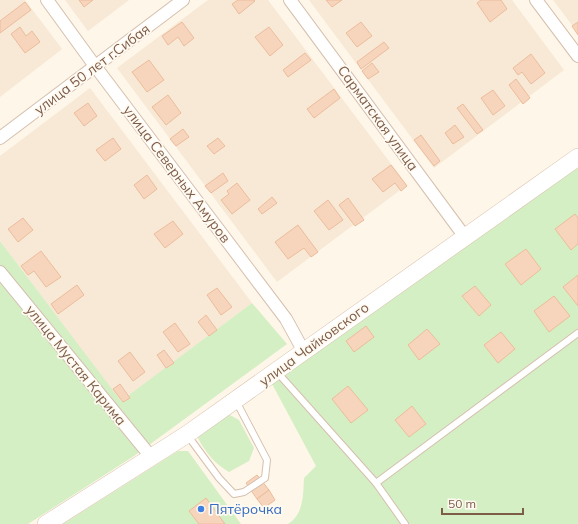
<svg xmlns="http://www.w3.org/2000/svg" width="578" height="524" font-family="Mulish,sans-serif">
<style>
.residential{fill:#f7e9d6}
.green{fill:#d5efc4}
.building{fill:#f7d5bd;stroke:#ecbc9b}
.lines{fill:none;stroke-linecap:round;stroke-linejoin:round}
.lane-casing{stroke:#d5c0af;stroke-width:8}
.street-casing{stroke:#d5c0af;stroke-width:14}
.secondary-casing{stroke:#d9c0ab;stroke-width:18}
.lane{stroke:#fff;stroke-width:6}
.street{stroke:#fff;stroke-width:12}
.secondary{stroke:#fff;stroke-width:17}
.shop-dot{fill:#3f7fe0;stroke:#fffaf1;stroke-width:1.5}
.labels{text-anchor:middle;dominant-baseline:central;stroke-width:3.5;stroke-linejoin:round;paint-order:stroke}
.street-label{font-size:14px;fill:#7d5c48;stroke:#fffaf1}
.shop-label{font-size:14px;fill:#366cbe;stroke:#fffaf1;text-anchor:start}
</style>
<rect width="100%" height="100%" fill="#fef6e8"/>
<g class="residential">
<path d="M0 0H25L62 49 0 97Z"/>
<path d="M65 0H129L88 31Z"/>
<path d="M208 0H268L407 185 277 282 117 68Z"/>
<path d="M309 0H512L564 70 434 168Z"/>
<path d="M553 0H578V33Z"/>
<path d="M90 88 252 303 121 402 0 241V156Z"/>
</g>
<g class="green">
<path d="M578 166V524H288C304 514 303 495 304 478L316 466 271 382Z"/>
<path d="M0 241 121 401 252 303 287 344 134 456 28 524H0Z"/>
<path d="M228 414 239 420 254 448 249 461 229 472C215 464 205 452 198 438L200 432Z"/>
<path d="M178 451H188L241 524H63Z"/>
</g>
<g class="building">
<path d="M79 0H93L84 7Z"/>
<path d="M238 0H254L255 1 239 14 232 4Z"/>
<path d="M326 0H342L332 7Z"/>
<path d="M481 0H501L507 9 490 22 477 3Z"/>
<path d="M25 2 31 10 0 33V21Z"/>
<path d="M182 22 194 38 184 46 178 37 168 45 162 36Z"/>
<path d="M361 22 372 36 357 47 346 33Z"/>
<path d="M578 22V35L572 26Z"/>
<path d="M20 27 26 36 32 31 40 42 25 53 11 34Z"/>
<path d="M269 27 283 45 270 56 255 37Z"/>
<path d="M384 42 389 48 361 69 357 62Z"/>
<path d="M305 53 311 60 288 77 283 70Z"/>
<path d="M531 54 545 73 531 84 522 72 518 75 513 68Z"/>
<path d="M149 60 164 80 147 92 132 72Z"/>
<path d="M372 63 379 72 368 79 362 71Z"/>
<path d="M516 79 530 98 523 104 509 85Z"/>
<path d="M334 89 340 98 314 118 307 109Z"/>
<path d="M493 90 505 106 493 115 481 98Z"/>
<path d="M168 95 181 113 166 125 152 107Z"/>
<path d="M88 103 97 116 84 126 74 113Z"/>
<path d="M463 104 483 130 477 134 457 108Z"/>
<path d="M455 125 464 137 453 144 445 133Z"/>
<path d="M183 129 189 137 176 146 170 139Z"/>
<path d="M421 135 440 161 434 166 414 140Z"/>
<path d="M113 138 121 149 105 161 96 150Z"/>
<path d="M218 138 225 146 214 154 207 146Z"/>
<path d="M391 165 407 186 401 191 395 183 383 192 372 179Z"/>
<path d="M223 173 228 181 211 193 205 186Z"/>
<path d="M147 175 157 189 144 199 134 185Z"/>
<path d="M237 183 250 200 232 214 221 200 229 194 227 191Z"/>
<path d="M272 197 277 203 262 214 258 209Z"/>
<path d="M348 198 364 220 355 226 339 205Z"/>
<path d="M328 200 343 220 329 230 314 211Z"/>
<path d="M575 214 578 218V244L571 250 555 229Z"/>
<path d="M23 218 33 230 18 242 8 229Z"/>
<path d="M173 221 183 234 165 248 154 234Z"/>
<path d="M298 225 318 252 311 257 304 248 288 259 275 242Z"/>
<path d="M526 249 541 269 521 285 505 264Z"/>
<path d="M41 251 61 277 46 287 34 271 28 275 21 266Z"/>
<path d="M578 275V306L563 287Z"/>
<path d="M77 285 84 295 58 314 51 304Z"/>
<path d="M475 286 491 305 479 316 462 296Z"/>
<path d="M217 288 232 307 221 315 207 295Z"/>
<path d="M554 296 570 316 549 332 534 311Z"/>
<path d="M206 315 217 330 209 336 198 322Z"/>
<path d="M175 323 190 344 178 352 163 332Z"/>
<path d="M366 326 374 337 354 352 346 341Z"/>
<path d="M427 329 440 344 419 360 408 345Z"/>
<path d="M501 332 515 349 498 363 484 345Z"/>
<path d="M164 350 174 363 166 368 157 355Z"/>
<path d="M130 352 145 372 133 381 118 361Z"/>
<path d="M120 384 130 398 123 402 113 389Z"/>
<path d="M348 386 368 410 351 423 332 399Z"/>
<path d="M412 406 426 424 409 437 395 420Z"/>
<path d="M257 475 269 490 257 499 246 483Z"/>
<path d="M269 490 275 500 264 508 257 499Z"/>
<path d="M206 498 225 524H199L189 511Z"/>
</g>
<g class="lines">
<g class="lane-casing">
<g id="lane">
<path d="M277 372 376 483 405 524"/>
<path d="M188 436 219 478 234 494 244 492 265 478 267 460 236 401"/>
<path d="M376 483 578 333"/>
</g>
</g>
<g class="street-casing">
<g id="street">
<path d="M47 0 95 66 286 319 303 350"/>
<path d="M290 0 465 237"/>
<path d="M536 0 578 56"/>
<path d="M0 138 183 0"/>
<path d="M0 272 152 458"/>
</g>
</g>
<g class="secondary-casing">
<path id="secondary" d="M46 524 186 435 578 157"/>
</g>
<use href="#lane" class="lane"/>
<use href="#street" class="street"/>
<use href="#secondary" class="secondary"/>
</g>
<circle class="shop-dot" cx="201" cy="509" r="4"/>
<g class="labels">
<g class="street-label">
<text transform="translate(92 69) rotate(-37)">улица 50 лет г.Сибая</text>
<text transform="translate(378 118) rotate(54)">Сарматская улица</text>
<text transform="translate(177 174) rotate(53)">улица Северных Амуров</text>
<text transform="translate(314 344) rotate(-36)">улица Чайковского</text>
<text transform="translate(76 365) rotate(51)">улица Мустая Карима</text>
</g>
<g class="shop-label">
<text x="209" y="509">Пятёрочка</text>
</g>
</g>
<path d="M442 508v6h81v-6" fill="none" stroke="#7d5c48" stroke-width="2"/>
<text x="448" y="508" font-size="12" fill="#7d5c48" stroke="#fffaf1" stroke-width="3" paint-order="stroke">50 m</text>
</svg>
